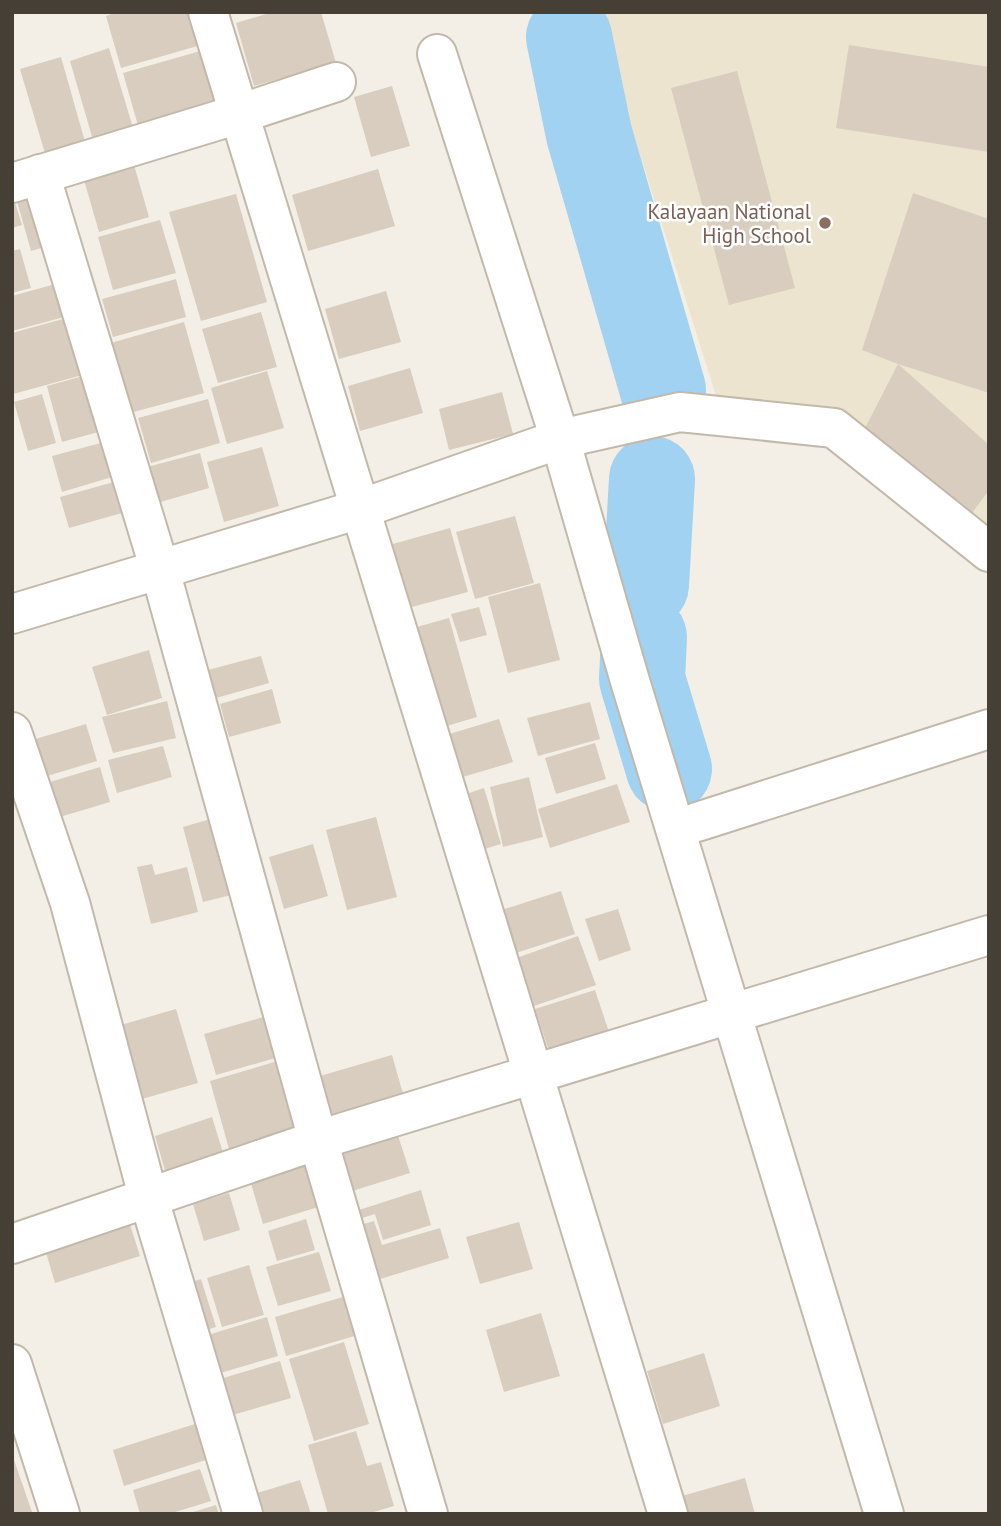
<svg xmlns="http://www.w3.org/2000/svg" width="1001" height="1526" font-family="'PT Sans',sans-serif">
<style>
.education{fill:#ede4cf}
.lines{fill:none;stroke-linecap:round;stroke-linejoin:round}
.river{stroke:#a1d2f1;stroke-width:86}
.building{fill:#d8cdbe}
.minor-casing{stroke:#c2b9ab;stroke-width:42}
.minor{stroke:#fff;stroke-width:38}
.education-dot{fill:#8d6e63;stroke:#fff;stroke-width:2.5}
.labels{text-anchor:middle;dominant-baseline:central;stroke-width:5;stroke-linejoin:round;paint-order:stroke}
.education-label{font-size:21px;fill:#785e54;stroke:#fff;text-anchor:end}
</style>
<rect width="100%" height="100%" fill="#f3efe6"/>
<path class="education" d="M595 12H989V532L861 437 719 405Z"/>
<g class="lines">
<g class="river">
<path d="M569 37 589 134 663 390"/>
<path d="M646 585 652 479"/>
<path d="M644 637 642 679 669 769"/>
</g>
</g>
<g class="building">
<path d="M118 12H191L201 45 121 68 106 16Z"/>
<path d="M273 12H321L336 63 254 86 236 23Z"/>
<path d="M849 45 989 67V152L836 128Z"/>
<path d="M109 48 133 128 93 140 70 61Z"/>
<path d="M204 50 220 106 139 129 123 73Z"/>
<path d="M61 57 87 149 47 160 20 69Z"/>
<path d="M737 71 795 288 729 305 671 88Z"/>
<path d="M392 86 410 146 371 157 354 97Z"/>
<path d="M130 151 149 217 99 232 80 166Z"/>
<path d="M378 169 395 226 308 251 292 195Z"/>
<path d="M38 187 54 244 31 251 15 194Z"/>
<path d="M12 193 22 225 12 228Z"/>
<path d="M913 193 989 219V393L898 364 989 445V490L969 517 861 436 898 364 862 350Z"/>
<path d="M236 194 267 302 201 321 169 212Z"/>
<path d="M160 220 176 273 113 290 98 237Z"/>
<path d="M20 249 31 288 12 293V251Z"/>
<path d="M176 279 186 317 113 337 102 299Z"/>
<path d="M59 283 68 316 12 331V296Z"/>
<path d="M386 291 401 342 339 359 325 309Z"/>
<path d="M261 312 277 367 218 383 202 329Z"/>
<path d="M74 316 90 373 13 394 12 333Z"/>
<path d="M184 322 204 393 130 413 111 343Z"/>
<path d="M410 368 423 413 360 431 348 386Z"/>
<path d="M267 371 284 428 227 444 211 388Z"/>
<path d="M94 373 109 429 62 442 47 386Z"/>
<path d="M502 392 513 434 449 450 439 409Z"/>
<path d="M42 394 56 443 28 451 14 402Z"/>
<path d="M208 399 220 443 151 463 138 418Z"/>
<path d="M112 440 122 474 62 492 52 456Z"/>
<path d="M262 447 279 506 224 522 207 462Z"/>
<path d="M200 453 209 488 157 503 147 467Z"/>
<path d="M121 480 129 511 69 528 60 497Z"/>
<path d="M515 516 534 583 475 599 456 532Z"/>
<path d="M450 528 468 592 393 612 375 549Z"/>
<path d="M540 583 560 660 508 673 488 597Z"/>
<path d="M479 607 487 635 460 642 451 614Z"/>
<path d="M449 618 477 717 430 731 402 631Z"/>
<path d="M149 650 162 698 107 715 92 667Z"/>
<path d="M261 656 269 683 216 698 208 670Z"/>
<path d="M272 689 281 723 229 737 220 704Z"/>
<path d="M167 701 176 738 113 753 102 717Z"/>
<path d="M590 702 600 739 538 756 527 718Z"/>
<path d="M499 719 513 762 446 782 433 739Z"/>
<path d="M86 724 97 761 34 780 22 743Z"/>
<path d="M595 743 606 779 556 794 545 758Z"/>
<path d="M163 746 172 777 117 793 108 760Z"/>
<path d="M100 767 110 802 43 822 33 787Z"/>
<path d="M529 777 543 837 503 847 490 787Z"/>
<path d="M617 784 630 822 550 848 538 809Z"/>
<path d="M484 788 501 844 468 854 451 799Z"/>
<path d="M376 817 397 897 347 910 326 830Z"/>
<path d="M214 818 235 894 203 902 183 827Z"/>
<path d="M313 844 328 896 284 909 269 857Z"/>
<path d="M152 864 155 875 187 867 198 912 151 924 137 867Z"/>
<path d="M561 891 575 934 500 958 486 915Z"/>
<path d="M618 909 631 950 599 961 585 919Z"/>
<path d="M578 936 596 985 528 1008 511 960Z"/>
<path d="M595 990 613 1044 553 1063 535 1009Z"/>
<path d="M176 1009 198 1083 128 1103 107 1029Z"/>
<path d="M267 1016 279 1057 216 1075 204 1034Z"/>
<path d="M392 1055 405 1101 333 1122 320 1076Z"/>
<path d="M288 1058 310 1134 231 1156 210 1081Z"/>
<path d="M212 1117 224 1156 166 1174 155 1136Z"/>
<path d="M396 1129 410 1173 349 1192 335 1148Z"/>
<path d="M314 1160 328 1204 263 1224 250 1180Z"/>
<path d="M421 1190 431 1225 383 1240 375 1214 359 1219 356 1211Z"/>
<path d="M229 1193 240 1230 204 1241 193 1204Z"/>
<path d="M126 1212 140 1256 55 1283 42 1239Z"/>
<path d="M306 1219 315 1250 277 1261 268 1231Z"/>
<path d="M374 1221 382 1245 440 1228 449 1258 367 1283 351 1228Z"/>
<path d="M519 1222 533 1269 480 1284 466 1237Z"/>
<path d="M319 1252 331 1291 278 1306 266 1267Z"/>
<path d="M249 1265 264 1315 222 1327 207 1278Z"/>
<path d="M201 1279 216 1327 197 1333 182 1285Z"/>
<path d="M353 1294 365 1333 286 1356 275 1317Z"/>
<path d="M541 1313 560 1376 504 1392 486 1330Z"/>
<path d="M267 1317 278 1356 210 1376 198 1338Z"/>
<path d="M344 1342 369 1424 314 1441 289 1359Z"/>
<path d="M704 1353 720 1406 663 1424 647 1371Z"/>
<path d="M280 1361 291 1398 222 1418 210 1382Z"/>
<path d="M198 1423 209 1459 124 1486 113 1450Z"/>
<path d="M356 1431 367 1466 381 1462 394 1506 367 1514H328L308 1445Z"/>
<path d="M12 1454 32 1512 26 1514H12Z"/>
<path d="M200 1469 211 1501 169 1514H140L133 1490Z"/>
<path d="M745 1478 755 1514H680L675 1498Z"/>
<path d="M300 1480 311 1514H260L254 1494Z"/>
<path d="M216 1505 219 1514H190V1513Z"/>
</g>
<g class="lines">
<g class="minor-casing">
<g id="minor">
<path d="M208 12 668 1514"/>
<path d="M437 54 560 439 630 681 884 1514"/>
<path d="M40 174 160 570 318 1140 428 1514"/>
<path d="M12 183 239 114 336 82"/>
<path d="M12 614 360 509 560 439 680 412 834 428 989 552"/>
<path d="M12 732 70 903 148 1196 243 1514"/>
<path d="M697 822 989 729"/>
<path d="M12 1244 318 1140 989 935"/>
<path d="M12 1364 60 1514"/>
</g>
</g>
<use href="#minor" class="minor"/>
</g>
<circle class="education-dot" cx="825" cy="223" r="7"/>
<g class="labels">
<g class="education-label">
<text x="811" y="211">Kalayaan National<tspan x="811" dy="24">High School</tspan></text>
</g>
</g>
<rect width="1001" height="1526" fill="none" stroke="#463f35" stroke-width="28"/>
</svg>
